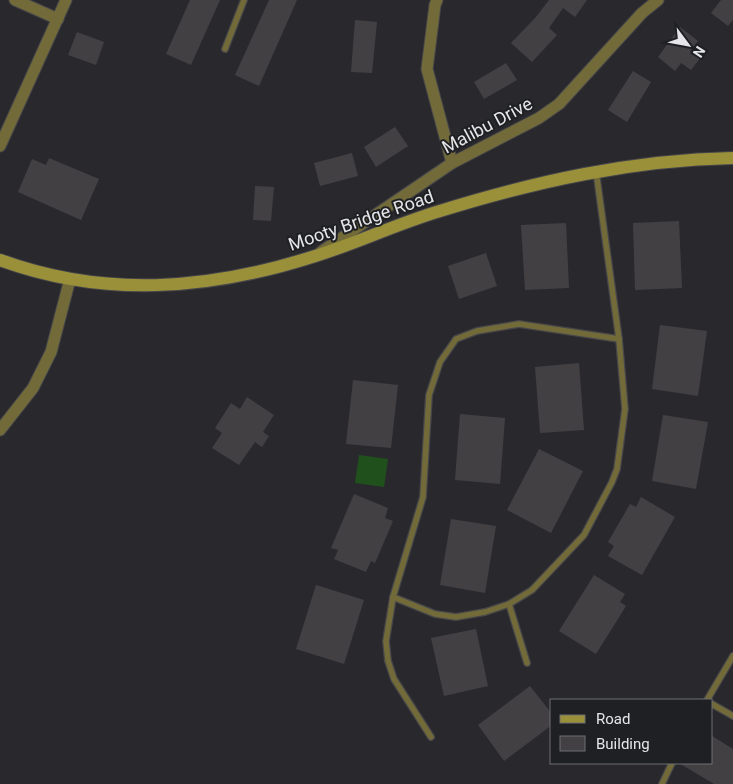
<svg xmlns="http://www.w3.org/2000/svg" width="733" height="784" font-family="Roboto,sans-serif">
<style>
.green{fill:#20511d}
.building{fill:#434043}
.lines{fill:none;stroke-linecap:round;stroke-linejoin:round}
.service-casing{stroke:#47474b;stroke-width:8}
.minor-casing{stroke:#47474b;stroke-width:13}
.secondary-casing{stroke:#47474b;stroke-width:14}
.service{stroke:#726b39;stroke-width:5.5}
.minor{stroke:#726b39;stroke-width:11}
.secondary{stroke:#9b903a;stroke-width:12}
.labels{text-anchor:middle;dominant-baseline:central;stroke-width:4;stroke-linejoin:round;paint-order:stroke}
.street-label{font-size:18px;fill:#e6e6e9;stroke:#1f2023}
</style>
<rect width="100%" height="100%" fill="#29292d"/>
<path class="green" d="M359 455 388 459 384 487 355 483Z"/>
<g class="building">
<path d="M190 0H220L191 65 166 54Z"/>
<path d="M269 0H297L259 86 235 75Z"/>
<path d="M549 0H587L575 17 563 8 549 28 557 35 532 62 511 43 536 17Z"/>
<path d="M721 0H733V20L728 26 711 13Z"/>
<path d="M355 20 377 22 372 73 351 72Z"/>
<path d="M680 27 698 41 691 50 701 57 691 70 681 63 675 71 658 57Z"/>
<path d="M77 32 104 42 96 65 68 55Z"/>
<path d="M506 63 517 80 484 99 474 82Z"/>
<path d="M633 71 651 82 627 122 608 110Z"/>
<path d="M395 127 408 146 376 167 364 147Z"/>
<path d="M352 153 358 176 320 186 314 163Z"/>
<path d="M49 158 99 179 81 220 18 192 32 159 46 165Z"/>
<path d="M255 186 274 187 271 221 253 220Z"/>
<path d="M679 221 682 288 635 290 633 223Z"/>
<path d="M566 223 569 288 525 290 521 225Z"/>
<path d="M486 253 497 286 459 299 448 266Z"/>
<path d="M660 325 707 331 698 396 652 389Z"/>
<path d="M579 363 584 430 540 433 535 367Z"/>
<path d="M353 380 398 385 391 448 346 444Z"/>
<path d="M247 397 274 415 263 432 269 436 262 447 255 442 239 465 212 448 222 433 215 428 231 403 240 409Z"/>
<path d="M460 414 505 418 500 484 455 480Z"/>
<path d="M663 415 708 422 696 489 652 481Z"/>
<path d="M539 449 583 471 551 533 507 510Z"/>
<path d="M354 494 388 508 385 518 393 521 375 563 371 561 366 572 334 559 338 550 331 548Z"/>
<path d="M641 497 675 517 642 575 608 556 614 546 608 542 630 504 636 507Z"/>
<path d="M451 519 496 526 485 593 440 585Z"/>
<path d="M594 575 625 594 620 602 626 606 596 654 559 631Z"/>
<path d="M316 585 364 600 344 664 296 649Z"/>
<path d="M476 629 488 686 444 696 431 638Z"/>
<path d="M530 686 552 714V725L504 761 478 725Z"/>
<path d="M712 736 733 749V784H714L679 763H712Z"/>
</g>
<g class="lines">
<g class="service-casing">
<g id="service">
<path d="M225 49 244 0"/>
<path d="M393 597 435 614 456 617 485 612 509 604 532 590 584 535 612 482 617 469 625 409 619 339 596 171"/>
<path d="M509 604 527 663"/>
<path d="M707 700 733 656"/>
<path d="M712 704 733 716"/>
<path d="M431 737 394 679 388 661 386 641 393 597 423 497 429 395 440 362 456 339 477 331 519 324 619 339"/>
<path d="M662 784 672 763"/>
</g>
</g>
<g class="minor-casing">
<g id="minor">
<path d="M15 0 58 19"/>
<path d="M437 0 435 5 427 69 452 163"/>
<path d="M0 146 66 0"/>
<path d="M321 252 452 163 539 118 559 104 642 13 658 0"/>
<path d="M0 430 33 388 51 352 70 279"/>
</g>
</g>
<g class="secondary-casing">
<path id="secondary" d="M0 260C104 298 208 290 312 257 355 244 396 224 440 211 537 181 632 160 733 158"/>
</g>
<use href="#service" class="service"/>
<use href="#minor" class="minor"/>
<use href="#secondary" class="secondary"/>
</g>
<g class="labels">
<g class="street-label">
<text transform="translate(487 125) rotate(-28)">Malibu Drive</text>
<text transform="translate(361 220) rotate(-19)">Mooty Bridge Road</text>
</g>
</g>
<rect x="550" y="699" width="162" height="65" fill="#1f2023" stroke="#6f6f72"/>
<rect x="560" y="715" width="25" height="8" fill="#9b903a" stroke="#6f6f72"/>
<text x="596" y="724" font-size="15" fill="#e6e6e9">Road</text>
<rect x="560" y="736" width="25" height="15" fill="#434043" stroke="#6f6f72"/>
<text x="596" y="749" font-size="15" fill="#e6e6e9">Building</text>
<g transform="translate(688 45) rotate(122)" stroke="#1f2023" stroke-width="4" paint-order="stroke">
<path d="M0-4L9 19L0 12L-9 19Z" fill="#e6e6e9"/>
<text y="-8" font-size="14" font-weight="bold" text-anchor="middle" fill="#e6e6e9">N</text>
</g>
</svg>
